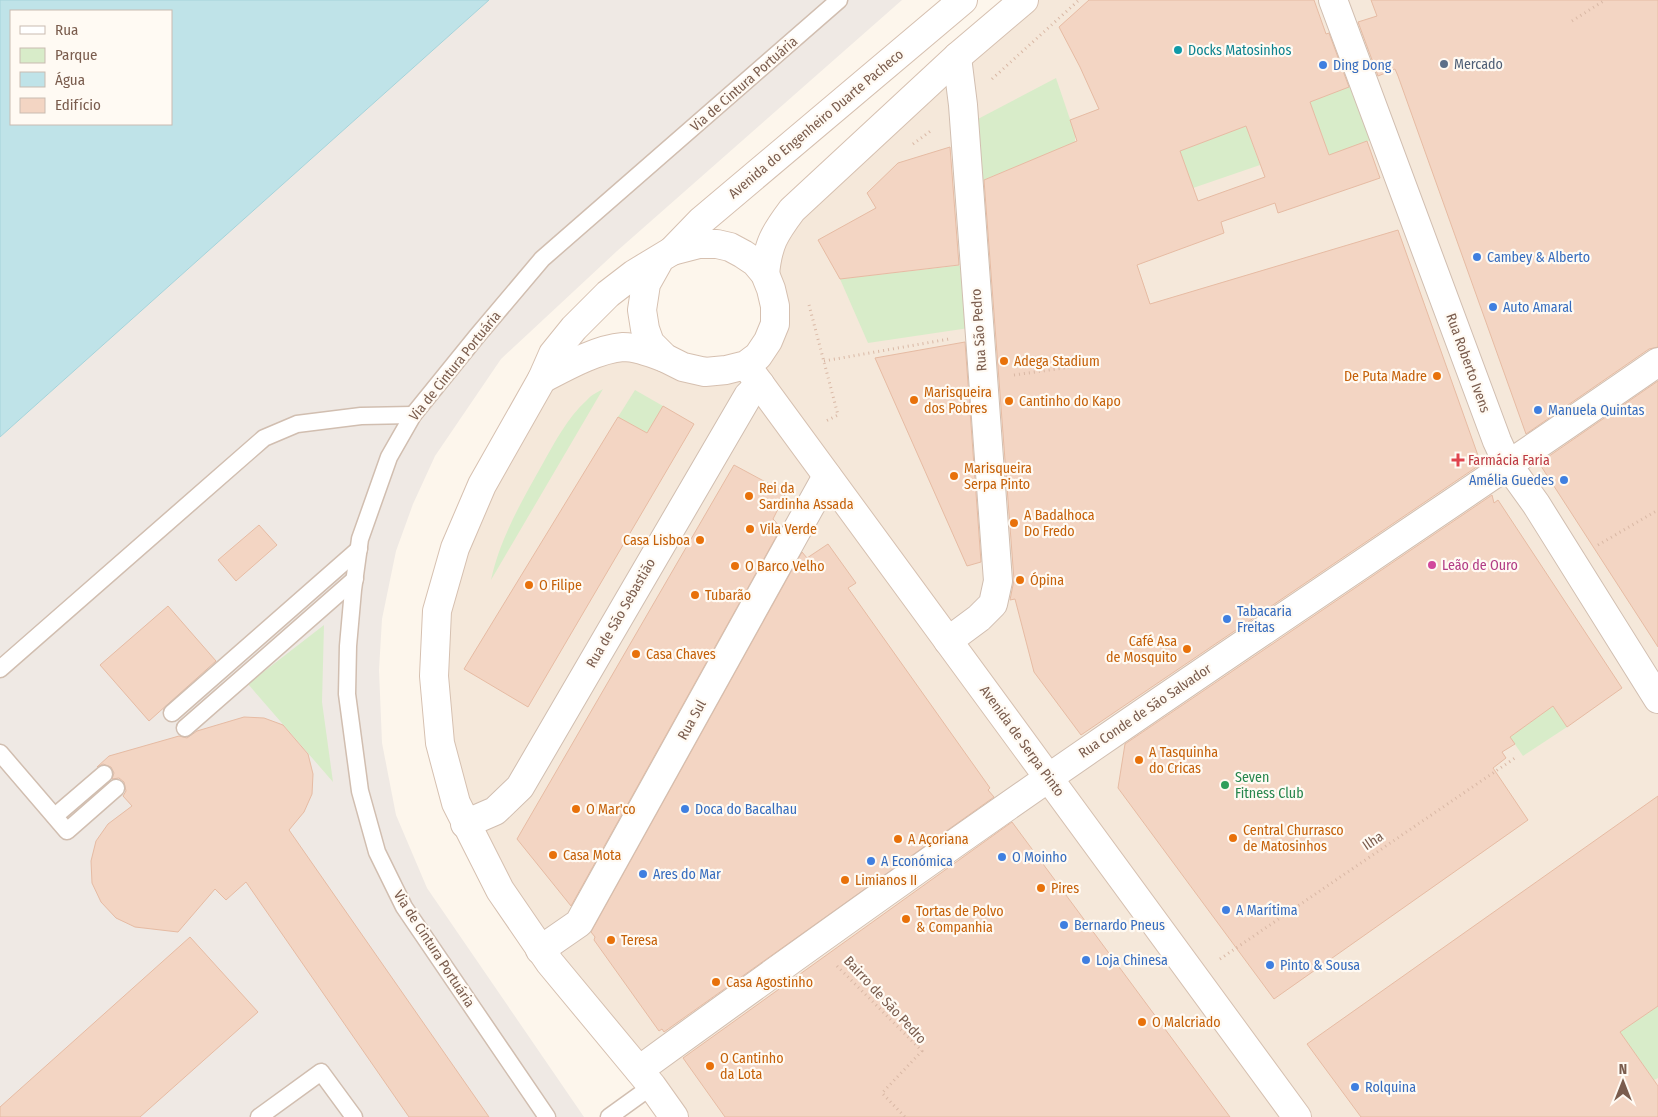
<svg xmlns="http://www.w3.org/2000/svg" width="1658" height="1117" font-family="'Fira Sans Condensed',sans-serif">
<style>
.residential{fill:#f5e8da}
.industrial{fill:#efe9e4}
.green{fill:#d8ecc9}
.water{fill:#bfe3e8;stroke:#a5d3da;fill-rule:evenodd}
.building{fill:#f3d5c3;stroke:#e6bba3;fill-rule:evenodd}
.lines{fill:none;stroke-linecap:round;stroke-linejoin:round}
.lane-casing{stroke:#d1beb0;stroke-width:19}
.street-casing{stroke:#d1beb0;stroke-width:30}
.secondary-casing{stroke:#d6c0b0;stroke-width:30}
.path{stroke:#d9b8a5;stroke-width:3;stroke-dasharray:1 4;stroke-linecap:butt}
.lane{stroke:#fff;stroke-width:16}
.street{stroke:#fff;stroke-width:28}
.secondary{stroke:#fff;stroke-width:28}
.culture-dot{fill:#0f9aa8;stroke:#fffaf3;stroke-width:2}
.service-dot{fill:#5c6f8a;stroke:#fffaf3;stroke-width:2}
.shop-dot{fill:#3f7fe0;stroke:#fffaf3;stroke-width:2}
.food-dot{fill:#e8710a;stroke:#fffaf3;stroke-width:2}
.health-dot{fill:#e0444e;stroke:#fffaf3;stroke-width:2}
.hotel-dot{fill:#d1479c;stroke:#fffaf3;stroke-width:2}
.leisure-dot{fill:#2e9e5b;stroke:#fffaf3;stroke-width:2}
.labels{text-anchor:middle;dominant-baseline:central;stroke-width:4.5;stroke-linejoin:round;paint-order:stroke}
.culture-label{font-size:14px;fill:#0d838f;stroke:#fffaf3;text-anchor:start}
.service-label{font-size:14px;fill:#4e5e75;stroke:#fffaf3;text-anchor:start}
.shop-label{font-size:14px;fill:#366cbe;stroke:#fffaf3;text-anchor:start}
.street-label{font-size:14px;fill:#7a5c4d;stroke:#fffaf3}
.food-label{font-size:14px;fill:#c56008;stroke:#fffaf3;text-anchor:start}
.health-label{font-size:14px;fill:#be3a42;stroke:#fffaf3;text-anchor:start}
.hotel-label{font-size:14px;fill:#b23c85;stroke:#fffaf3;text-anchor:start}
.leisure-label{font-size:14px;fill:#27864d;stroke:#fffaf3;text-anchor:start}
</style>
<rect width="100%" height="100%" fill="#fdf6ec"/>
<path class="residential" d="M1024 0H1658V1117H1311L792 410 748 396 773 420 1285 1117H674L465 824 434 676 482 485 568 365 594 354 705 372 768 341 767 252Z"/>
<path class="industrial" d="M489 0H902L617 251 501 359 435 456 413 504 396 551 382 619 379 670 382 743 396 815 427 888 584 1117H0V437Z"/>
<g class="green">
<path d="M1056 78 1075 134V142L981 181 976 120Z"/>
<path d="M1351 86 1371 140 1329 155 1310 102Z"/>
<path d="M1246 126 1260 165 1193 188 1180 151Z"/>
<path d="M964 265 969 328 868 343 840 279Z"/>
<path d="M603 389 491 580C500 539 521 502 542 465 555 442 567 418 587 400 591 395 598 392 603 389Z"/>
<path d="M635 390 663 406 647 433 618 417Z"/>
<path d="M324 625 322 702 333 782 248 684Z"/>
<path d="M1553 706 1567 727 1523 756 1510 737Z"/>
<path d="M1658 1006V1078L1654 1080 1620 1032Z"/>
</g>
<path class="water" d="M0 0H489L0 437ZM11 11H171V124H11Z"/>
<g class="building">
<path d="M1089 0H1314L1326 34 1329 33 1349 87 1310 102 1329 155 1367 141 1380 178 1278 213 1275 203 1221 222 1224 233 1137 265 1150 304 1398 230 1481 464 1081 735 1034 672 1015 599 1010 600 1014 580 984 180 1077 141 1070 120 1099 109 1080 67 1059 27ZM1246 126 1265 177 1198 201 1180 151Z"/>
<path d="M1371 0H1658V347L1649 349 1526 434 1398 76 1395 69 1378 76 1358 22 1377 16Z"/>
<path d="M950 147 959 265 840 279 818 240 876 208 867 193 898 163Z"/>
<path d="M965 342 981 562 967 566 875 358Z"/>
<path d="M1658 381V647L1539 463Z"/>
<path d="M663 406 694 424 528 707 464 669 618 417 647 433Z"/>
<path d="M734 465 786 493 773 519 781 528 571 906 517 839Z"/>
<path d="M1492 495 1494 503 1498 500 1622 688 1567 727 1553 706 1510 737 1515 744 1502 752 1506 758 1493 768 1528 820 1274 999 1118 788 1125 744Z"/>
<path d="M259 525 277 545 236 581 218 560Z"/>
<path d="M828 544 856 583 848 588 990 788 988 790 994 797 664 1032 662 1029 659 1031 594 940 595 937 591 932 802 552 807 558Z"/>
<path d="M168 606 216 661 149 721 100 665Z"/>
<path d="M244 717 264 718 283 725 308 754 313 774 312 794 304 812 289 830 489 1117H409L246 882 226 900 215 889 178 932 135 927 116 918 101 902 92 883 91 861 96 841 108 824 132 806 123 796 126 791 124 782 119 778 112 779 114 773 111 767 103 764 97 767 109 756 179 736 187 738 197 731Z"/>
<path d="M1658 796V1006L1620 1032 1658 1086V1117H1361L1307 1044Z"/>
<path d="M1012 822 1230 1117H725L683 1058Z"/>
<path d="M190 937 258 1012 140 1117H0V1107Z"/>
</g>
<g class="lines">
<g class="lane-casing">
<g id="lane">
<path d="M0 669 264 438 297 424 361 416 413 415"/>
<path d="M172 713 359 549"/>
<path d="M185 728 355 579"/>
<path d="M0 753 67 831 116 788"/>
<path d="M55 816 104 774"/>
<path d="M259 1117 321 1072 354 1117"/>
<path d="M547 1117 404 907 377 852 360 791 347 694 348 646 353 590 360 539 389 457 413 415 477 336 542 259 839 0"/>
<path d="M609 1117 652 1086"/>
</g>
</g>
<g class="street-casing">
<g id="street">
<path d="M1333 0 1497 441 1508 465 1536 504 1658 699"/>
<path d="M948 641 979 618 993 604 998 581 963 105 957 57"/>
<path d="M465 824 495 811 520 787 748 396 760 384"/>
<path d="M540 950 579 923 827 476"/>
<path d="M639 1070C790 960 942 851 1096 745 1283 616 1472 491 1658 362"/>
</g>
</g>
<g class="secondary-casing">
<g id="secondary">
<path d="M672 251 701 221 963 0"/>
<path d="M660 259 646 284 642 310 645 329 650 343 665 358 683 367 705 372 726 370 746 365 758 356 768 341 775 324V306L771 289 765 274 755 262 743 254 730 247 717 244H699L672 251 634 274 608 294 574 328 553 354 542 379 482 485 455 548 437 611 434 676 440 743 456 803 500 890 550 963 652 1086 674 1117"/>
<path d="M765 274C768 244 774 234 792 210L957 57 1024 0"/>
<path d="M746 365 1297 1117"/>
<path d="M542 379C565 367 597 349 623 347 637 347 652 353 665 358"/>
</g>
</g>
<g class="path">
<path d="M1572 21 1605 0"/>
<path d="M992 79 1079 0"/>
<path d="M913 144 932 130"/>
<path d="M809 305 838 415 826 421"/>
<path d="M824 361 949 339"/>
<path d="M1014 375 1085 365"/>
<path d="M1598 545 1658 510"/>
<path d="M1220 959 1515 758"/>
<path d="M837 966 922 1051 882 1093 905 1117"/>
</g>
<use href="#lane" class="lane"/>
<use href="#street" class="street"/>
<use href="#secondary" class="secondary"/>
</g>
<circle class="culture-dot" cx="1178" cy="50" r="5"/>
<circle class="service-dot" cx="1444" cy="64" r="5"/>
<g class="shop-dot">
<circle cx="1323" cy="65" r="5"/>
<circle cx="1477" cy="257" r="5"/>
<circle cx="1493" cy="307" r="5"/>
<circle cx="1538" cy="410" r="5"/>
<circle cx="1564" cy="480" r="5"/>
<circle cx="1227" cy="619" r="5"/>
<circle cx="685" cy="809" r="5"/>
<circle cx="1002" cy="857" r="5"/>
<circle cx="871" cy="861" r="5"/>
<circle cx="643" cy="874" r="5"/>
<circle cx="1226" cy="910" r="5"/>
<circle cx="1064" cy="925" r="5"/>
<circle cx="1086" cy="960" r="5"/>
<circle cx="1270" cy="965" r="5"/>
<circle cx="1355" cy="1087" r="5"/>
</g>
<g class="food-dot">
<circle cx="1004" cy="361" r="5"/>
<circle cx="1437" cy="376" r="5"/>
<circle cx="914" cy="400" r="5"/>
<circle cx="1009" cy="401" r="5"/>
<circle cx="954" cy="476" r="5"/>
<circle cx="749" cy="496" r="5"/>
<circle cx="1014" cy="523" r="5"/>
<circle cx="750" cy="529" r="5"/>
<circle cx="700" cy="540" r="5"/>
<circle cx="735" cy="566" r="5"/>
<circle cx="1020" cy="580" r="5"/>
<circle cx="529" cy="585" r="5"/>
<circle cx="695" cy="595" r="5"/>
<circle cx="1187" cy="649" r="5"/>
<circle cx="636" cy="654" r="5"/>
<circle cx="1139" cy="760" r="5"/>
<circle cx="576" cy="809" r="5"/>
<circle cx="1233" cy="838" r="5"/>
<circle cx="898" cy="839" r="5"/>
<circle cx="553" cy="855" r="5"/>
<circle cx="845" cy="880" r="5"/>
<circle cx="1041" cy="888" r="5"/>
<circle cx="906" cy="919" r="5"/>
<circle cx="611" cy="940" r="5"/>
<circle cx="716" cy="982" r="5"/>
<circle cx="1142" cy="1022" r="5"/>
<circle cx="710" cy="1066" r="5"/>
</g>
<path class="health-dot" d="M1455.5 452.5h5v5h5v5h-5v5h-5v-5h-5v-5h5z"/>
<circle class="hotel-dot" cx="1432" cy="565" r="5"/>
<circle class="leisure-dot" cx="1225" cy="785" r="5"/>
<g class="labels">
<g class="culture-label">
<text x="1188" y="50">Docks Matosinhos</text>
</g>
<g class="service-label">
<text x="1454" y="64">Mercado</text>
</g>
<g class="shop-label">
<text x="1333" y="65">Ding Dong</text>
<text x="1487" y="257">Cambey &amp; Alberto</text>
<text x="1503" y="307">Auto Amaral</text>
<text x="1548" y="410">Manuela Quintas</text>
<text x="1554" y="480" text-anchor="end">Amélia Guedes</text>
<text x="1237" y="611">Tabacaria<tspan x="1237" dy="16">Freitas</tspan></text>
<text x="695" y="809">Doca do Bacalhau</text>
<text x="1012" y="857">O Moinho</text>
<text x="881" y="861">A Económica</text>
<text x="653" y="874">Ares do Mar</text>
<text x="1236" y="910">A Marítima</text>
<text x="1074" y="925">Bernardo Pneus</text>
<text x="1096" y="960">Loja Chinesa</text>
<text x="1280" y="965">Pinto &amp; Sousa</text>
<text x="1365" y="1087">Rolquina</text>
</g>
<g class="street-label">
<text transform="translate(744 84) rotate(-41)">Via de Cintura Portuária</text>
<text transform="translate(816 124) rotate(-40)">Avenida do Engenheiro Duarte Pacheco</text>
<text transform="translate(979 330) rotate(-94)">Rua São Pedro</text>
<text transform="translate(1468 363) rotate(70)">Rua Roberto Ivens</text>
<text transform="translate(455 366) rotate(-51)">Via de Cintura Portuária</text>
<text transform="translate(621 613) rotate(-60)">Rua de São Sebastião</text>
<text transform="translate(1145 711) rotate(-34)">Rua Conde de São Salvador</text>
<text transform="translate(692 720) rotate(-61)">Rua Sul</text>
<text transform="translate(1022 741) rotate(54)">Avenida de Serpa Pinto</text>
<text transform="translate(1373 841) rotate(-34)">Ilha</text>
<text transform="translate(434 949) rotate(57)">Via de Cintura Portuária</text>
<text transform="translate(885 1000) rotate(47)">Bairro de São Pedro</text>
</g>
<g class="food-label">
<text x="1014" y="361">Adega Stadium</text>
<text x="1427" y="376" text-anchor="end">De Puta Madre</text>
<text x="924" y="392">Marisqueira<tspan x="924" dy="16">dos Pobres</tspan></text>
<text x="1019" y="401">Cantinho do Kapo</text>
<text x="964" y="468">Marisqueira<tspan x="964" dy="16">Serpa Pinto</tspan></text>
<text x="759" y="488">Rei da<tspan x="759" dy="16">Sardinha Assada</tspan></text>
<text x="1024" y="515">A Badalhoca<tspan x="1024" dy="16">Do Fredo</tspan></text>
<text x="760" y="529">Vila Verde</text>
<text x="690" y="540" text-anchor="end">Casa Lisboa</text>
<text x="745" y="566">O Barco Velho</text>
<text x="1030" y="580">Ópina</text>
<text x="539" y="585">O Filipe</text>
<text x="705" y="595">Tubarão</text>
<text x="1177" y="641" text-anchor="end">Café Asa<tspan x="1177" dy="16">de Mosquito</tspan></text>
<text x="646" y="654">Casa Chaves</text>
<text x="1149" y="752">A Tasquinha<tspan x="1149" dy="16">do Cricas</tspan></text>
<text x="586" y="809">O Mar'co</text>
<text x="1243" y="830">Central Churrasco<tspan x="1243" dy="16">de Matosinhos</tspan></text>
<text x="908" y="839">A Açoriana</text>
<text x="563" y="855">Casa Mota</text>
<text x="855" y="880">Limianos II</text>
<text x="1051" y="888">Pires</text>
<text x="916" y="911">Tortas de Polvo<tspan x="916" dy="16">&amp; Companhia</tspan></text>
<text x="621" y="940">Teresa</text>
<text x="726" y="982">Casa Agostinho</text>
<text x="1152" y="1022">O Malcriado</text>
<text x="720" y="1058">O Cantinho<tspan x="720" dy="16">da Lota</tspan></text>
</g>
<g class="health-label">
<text x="1468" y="460">Farmácia Faria</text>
</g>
<g class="hotel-label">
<text x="1442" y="565">Leão de Ouro</text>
</g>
<g class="leisure-label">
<text x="1235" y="777">Seven<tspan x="1235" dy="16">Fitness Club</tspan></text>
</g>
</g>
<rect x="10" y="10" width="162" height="115" fill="#fffaf3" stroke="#cabbb1"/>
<rect x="20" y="26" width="25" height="8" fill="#ffffff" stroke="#cabbb1"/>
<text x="55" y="35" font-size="15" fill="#7a5c4d">Rua</text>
<rect x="20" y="48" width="25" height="15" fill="#d8ecc9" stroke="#cabbb1"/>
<text x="55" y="60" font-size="15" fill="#7a5c4d">Parque</text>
<rect x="20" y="72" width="25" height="15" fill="#bfe3e8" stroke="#cabbb1"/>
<text x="55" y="85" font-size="15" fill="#7a5c4d">Água</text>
<rect x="20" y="98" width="25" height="15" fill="#f3d5c3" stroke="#cabbb1"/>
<text x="55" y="110" font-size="15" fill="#7a5c4d">Edifício</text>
<g transform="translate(1623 1082)" stroke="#fffaf3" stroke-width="4" paint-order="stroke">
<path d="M0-4L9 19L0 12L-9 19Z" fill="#7a5c4d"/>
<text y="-8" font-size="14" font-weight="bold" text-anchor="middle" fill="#7a5c4d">N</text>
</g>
</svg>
